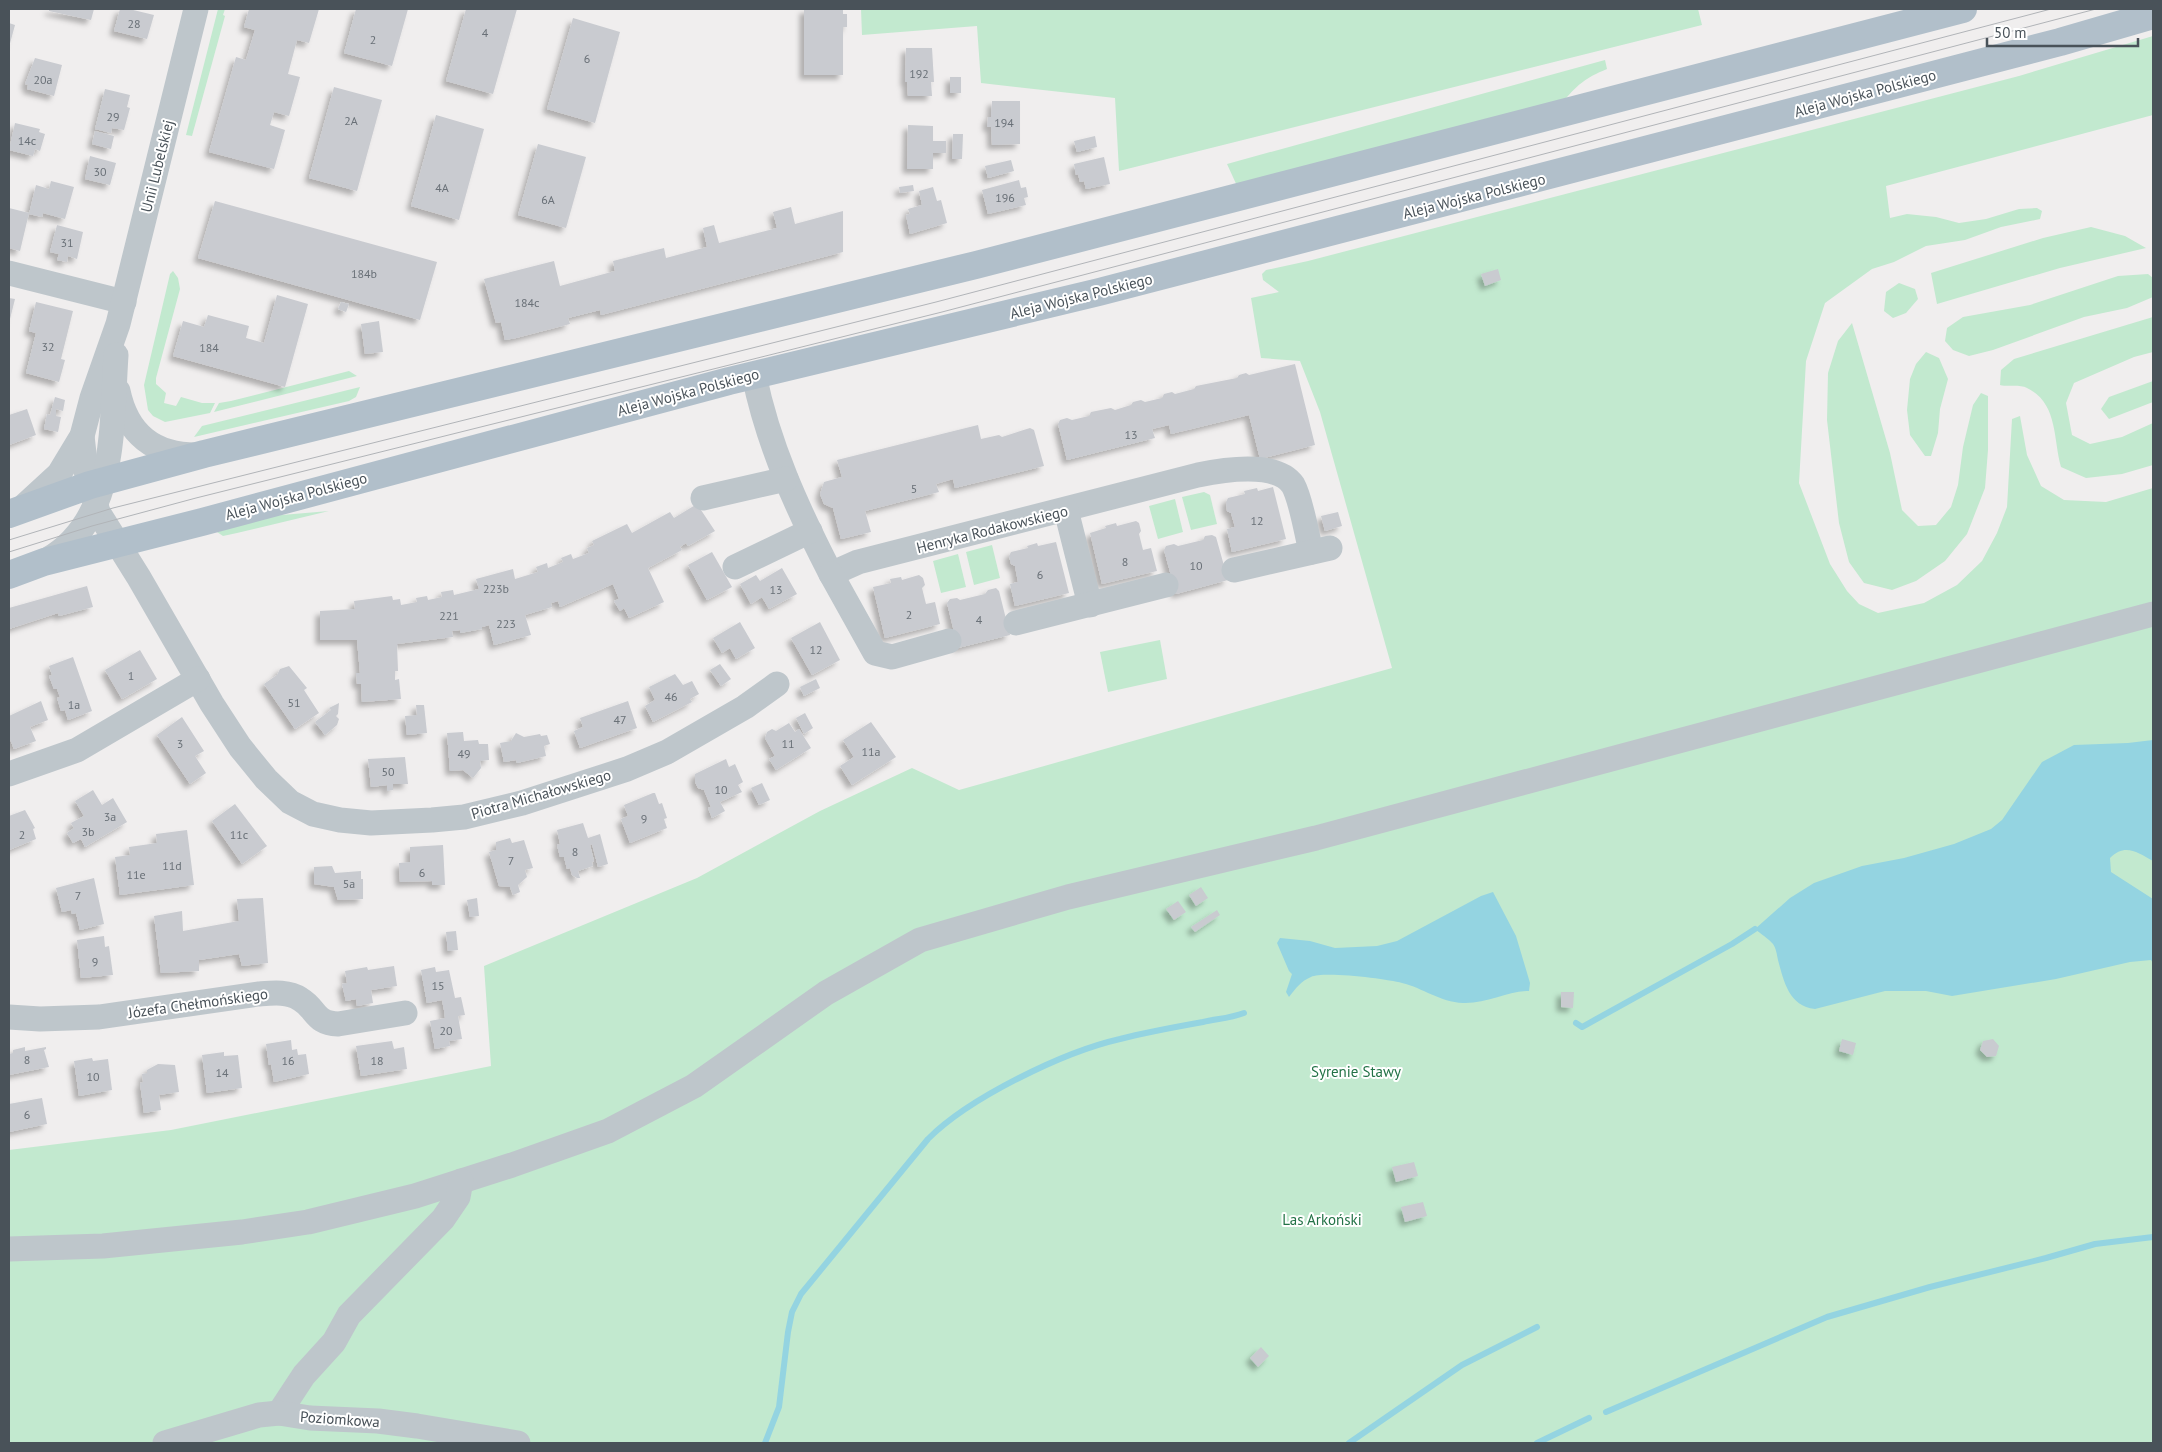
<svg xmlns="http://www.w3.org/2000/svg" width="2162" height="1452" font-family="'PT Sans',sans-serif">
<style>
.green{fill:#c2e9cf}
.water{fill:#94d4e1}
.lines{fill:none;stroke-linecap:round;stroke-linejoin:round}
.stream{stroke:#94d4e1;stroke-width:6}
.building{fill:#c9cbd0;filter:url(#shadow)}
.minor{stroke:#bec6cb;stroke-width:25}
.major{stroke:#b1bfca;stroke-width:28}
.tram{stroke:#b1b4b8;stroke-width:1}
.labels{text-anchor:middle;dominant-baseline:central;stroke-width:4;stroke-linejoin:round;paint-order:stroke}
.number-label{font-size:12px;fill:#697077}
.street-label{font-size:15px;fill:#495259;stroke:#fff}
.park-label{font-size:15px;fill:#227246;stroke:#fff}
</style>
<defs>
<filter id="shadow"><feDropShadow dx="-4.5" dy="4.5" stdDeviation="2.5" flood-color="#0004"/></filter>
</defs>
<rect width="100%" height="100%" fill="#f0eeee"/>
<g class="green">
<path d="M218 9H225L223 15 225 16 192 136 186 135Z"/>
<path d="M861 9H1698L1702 25 1119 171 1115 98 981 83 977 26 862 35Z"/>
<path d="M2153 36V115L1886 186 1890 218 1907 214 1936 217 1959 223 1986 219 2019 209 2037 208 2042 211 2040 219 2001 227 1965 240 1926 246 1894 262 1872 269 1825 303 1806 361 1799 483 1830 564 1847 591 1859 604 1878 613 1924 603 1957 585 1982 561 1997 533 2007 507 2012 419 2020 416 2027 455 2041 486 2064 500 2106 502 2153 488V1443H9V1150L171 1130 491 1066 484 966 697 878 820 811 912 768 959 790 1392 668 1320 412 1300 361 1261 358 1251 298 1279 292 1263 280 1262 274 1266 270 1308 261 2019 76Z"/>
<path d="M1605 60 1607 69C1585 78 1577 85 1562 103L1238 188 1227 164Z"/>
<path d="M2091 227 2125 236 2146 248 2060 268 1937 304 1931 273 2043 238Z"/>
<path d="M173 271 178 278 180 289 156 378V384L166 393 164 403 176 406 181 397 202 403H215L210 413 165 422 153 416 148 410 144 385 170 274Z"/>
<path d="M2148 274 2153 278V297L2127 308 2084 317 1993 350 1969 356 1953 350 1945 341 1947 328 1963 317 2030 305 2118 276Z"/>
<path d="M1899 283 1915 289 1918 299 1906 313 1893 318 1884 311 1886 292Z"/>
<path d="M2153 317V352L2134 357 2074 383 2066 403 2072 435 2090 444 2122 437 2153 423V465L2122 474 2086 478 2061 467C2053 438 2058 403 2027 388 2020 384 2008 387 2000 385L2001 370 2014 359Z"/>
<path d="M1852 323 1890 453 1902 510 1918 526 1936 525 1951 507 1958 485 1963 447 1973 405 1981 393 1988 396V450L1985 488 1967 534 1945 561 1916 581 1892 590 1864 583 1849 562 1839 523 1827 420 1828 373 1838 341Z"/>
<path d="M1926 352 1939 358 1948 379 1940 409 1938 433 1931 456H1925L1910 435 1907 410 1910 379 1916 364Z"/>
<path d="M349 371 357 376 214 412 219 403 231 401Z"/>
<path d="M2153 381V402L2109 419 2101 409 2109 397Z"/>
<path d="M360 387 356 397 349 401 194 437 202 426Z"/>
<path d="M1204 492 1210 495 1217 524 1191 530 1182 497Z"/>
<path d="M1175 499 1183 532 1158 539 1149 506Z"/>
<path d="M329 511 237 533 223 536 217 532 270 516Z"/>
<path d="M992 545 1000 578 974 585 966 552Z"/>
<path d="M958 554 966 587 941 593 933 561Z"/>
<path d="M1160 640 1167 679 1108 692 1100 652Z"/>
</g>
<g class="water">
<path d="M2153 740V861C2137 852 2125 843 2110 858L2111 872 2153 899V963L2151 960 2130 962 2056 979 1952 996 1926 991H1885L1815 1009C1789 1006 1784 982 1778 960 1777 955 1776 948 1773 944 1769 939 1761 934 1755 929L1790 898 1814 883 1862 866 1904 858 1954 844 1991 829 2002 820 2042 762 2074 745 2128 743Z"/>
<path d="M1493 892 1516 936 1530 983 1529 991C1508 991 1486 1004 1463 1003 1440 1002 1423 988 1402 983 1387 979 1324 971 1311 977 1301 981 1296 988 1289 997L1286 992 1292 974 1289 971 1277 943 1280 938 1310 941 1335 948 1377 946 1397 941 1481 896Z"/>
</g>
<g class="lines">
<g class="stream">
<path d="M1576 1023 1582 1027 1732 944 1755 929"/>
<path d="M1606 1412 1827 1317 1930 1287 2046 1258 2095 1244 2153 1237"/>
<path d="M765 1443 779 1407 788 1332 792 1312 801 1294 928 1139C969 1098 1063 1052 1120 1039 1147 1032 1175 1027 1203 1022 1216 1019 1231 1018 1244 1013"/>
<path d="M1349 1443 1462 1365 1537 1327"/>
<path d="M1537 1443 1589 1418"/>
</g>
</g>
<g class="building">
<path d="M49 9H94L91 20 49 11Z"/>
<path d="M120 9H129L154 15 147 39 114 31Z"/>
<path d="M249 9H319L309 43 297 40 288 74 300 77 289 116 274 112 270 125 285 130 274 169 209 152 236 57 246 60 255 30 244 27Z"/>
<path d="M356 9H408L392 66 344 53Z"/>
<path d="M466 9H517L493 94 446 81Z"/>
<path d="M804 9H843V14H847V27H843V75H804Z"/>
<path d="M573 18 620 32 595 123 547 109Z"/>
<path d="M9 23 15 25 9 47Z"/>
<path d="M906 48H932L934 82H931L932 96H908L907 82H905Z"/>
<path d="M35 58 62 65 54 96 27 89 28 85 25 84Z"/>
<rect x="950" y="77" width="11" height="16"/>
<path d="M334 87 382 100 357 191 309 178Z"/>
<path d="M105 89 130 95 127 107 130 108 124 130 112 128 111 133 95 129Z"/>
<path d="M992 101H1020V144L992 145 991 127H987L988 117H991Z"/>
<path d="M436 115 484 129 459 220 411 206Z"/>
<path d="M15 123 40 129 39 132 45 134 40 151 35 149 33 156 9 150Z"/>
<path d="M908 125 933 126V141H946V153H933V169H907Z"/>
<path d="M95 131 114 136 111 149 92 144Z"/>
<path d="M953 134H963L962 159H952Z"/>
<path d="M1095 136 1097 147 1077 152 1074 141Z"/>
<path d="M538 144 586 157 566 228 518 215Z"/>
<path d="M90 156 116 163 110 185 85 179Z"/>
<path d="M1104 157 1110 184 1086 189 1084 181 1080 182 1078 174 1076 175 1074 164Z"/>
<path d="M1011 160 1014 171 988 178 985 166Z"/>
<path d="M1019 180 1021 188 1026 187 1028 197 1024 198 1026 205 988 214 982 190Z"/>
<path d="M51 181 74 187 65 219 43 213 42 217 29 214 36 185 49 189Z"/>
<path d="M913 185 914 191 900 193 899 187Z"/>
<path d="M933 187 937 201 941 200 947 223 910 234 906 215 910 214 908 209 922 205 919 191Z"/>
<path d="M215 201 437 262 420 320 198 258Z"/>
<path d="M791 207 795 224 843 211V252L601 315 600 310 568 318 570 324 516 338 505 340 501 322 496 323 484 279 554 261 560 286 615 271 613 261 664 248 666 258 707 247 703 228 714 225 719 243 777 228 773 212Z"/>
<path d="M9 208 29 213 20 251 9 248Z"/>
<path d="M57 225 83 232 77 259 68 256 67 262 57 260 59 254 50 252Z"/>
<path d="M1498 269 1501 280 1485 286 1481 274Z"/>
<path d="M277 295 308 304 285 387 173 356 183 321 204 327 208 315 249 326 246 338 264 343Z"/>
<path d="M9 298 15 299 9 323Z"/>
<path d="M36 302 73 311 61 359 65 360 59 382 26 373 36 333 29 331Z"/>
<path d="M341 302 349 304 346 312 338 309Z"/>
<path d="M379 321 383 352 365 354 361 324Z"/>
<path d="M1295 364 1315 445 1260 459 1249 415 1171 434 1169 425 1152 429 1155 438 1067 460 1058 424 1060 420 1067 418 1072 420 1089 416 1091 412 1111 408 1115 410 1131 405 1133 402 1141 400 1145 402 1162 398 1164 394 1172 392 1175 394 1194 389 1196 386 1237 378 1239 375 1246 373 1249 375Z"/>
<path d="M55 397 65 400 63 411 56 409V416L61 417 58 432 44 429 47 414 50 415Z"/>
<path d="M27 409 36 435 9 445V415Z"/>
<path d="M978 425 981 439 999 435 1002 437 1030 428 1034 430 1044 466 955 488 953 479 936 484 939 492 865 511 871 532 841 539 833 508 824 504 820 494 824 482 842 477 837 460Z"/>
<path d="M1273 487 1286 539 1232 552 1227 529 1235 527 1231 513 1227 511 1226 502 1228 498 1245 494 1244 491 1257 488 1258 491Z"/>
<path d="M697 504 715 531 688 546 686 543 680 547 682 550 648 568 664 602 629 618 624 608 620 611 614 601 619 599 613 584 560 607 558 601 551 603 552 607 525 615 531 635 494 645 489 625 482 627V629L460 633V630L452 631 453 637 397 644 398 671H395V680L399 679 401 699 362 702 361 684H357L356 673H360L357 640H320V611L355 609 354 601 392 596 393 600 400 599 401 605 417 602 416 598 427 596 428 600 442 597 441 592 453 590 454 595 479 589 476 579 513 569 515 579 538 572 536 567 547 563 548 568 563 562 561 558 571 554 573 559 589 553 587 548 594 545 592 541 627 524 632 533 670 512 674 518Z"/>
<path d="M1338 512 1342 526 1325 531 1321 516Z"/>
<path d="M1136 521 1139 523 1141 531 1139 534 1143 550 1151 548 1157 571 1102 584 1090 533 1106 528 1105 526 1116 523 1117 526Z"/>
<path d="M1212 535 1216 537 1228 580 1176 594 1164 550 1166 546 1174 544 1178 546 1203 540 1205 536Z"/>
<path d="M1056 542 1069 593 1015 606 1010 584 1018 582 1015 566 1011 564 1009 556 1011 552 1028 548 1027 546 1037 543 1038 546Z"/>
<path d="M712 552 732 587 707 600 688 565Z"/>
<path d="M782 568 797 594 769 609 762 597 751 604 740 584 756 575 760 581Z"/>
<path d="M919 575 923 578 925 585 922 588 926 604 935 602 940 624 885 638 873 587 891 583 890 579 901 577 902 580Z"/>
<path d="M87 586 93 607 59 616 58 613 9 629V608Z"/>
<path d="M996 588 999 591 1010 635 958 648 947 603 950 599 957 598 960 600 985 594 988 590Z"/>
<path d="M740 622 755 648 736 659 730 648 722 653 713 638Z"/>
<path d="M820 622 840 660 812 675 791 638Z"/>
<path d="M140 650 157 679 122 699 105 670Z"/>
<path d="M73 657 92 711 68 720 65 710 61 711 57 698 60 697 57 689H54L49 676 52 675 49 666Z"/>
<path d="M720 664 731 679 721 686 710 670Z"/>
<path d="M289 666 307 688 304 690 319 713 295 729 264 684 277 675 280 669Z"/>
<path d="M675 674 683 685 692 681 699 694 690 699 692 702 653 722 645 706 655 700 649 687Z"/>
<path d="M816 679 820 688 804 696 800 687Z"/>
<path d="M41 701 48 720 30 727 36 741 14 749 9 737V716Z"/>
<path d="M628 701 637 728 580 748 574 731 583 727 580 718Z"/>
<path d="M339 703 338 714 336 716 339 719 337 725 325 735 315 722 331 710 329 708Z"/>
<path d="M416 705H424L427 733 407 735 405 716 417 715Z"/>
<path d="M805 713 813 728 804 734 796 718Z"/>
<path d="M182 717 204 751 195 756 206 773 190 784 157 735Z"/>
<path d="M871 722 896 757 852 785 840 766 854 757 843 740Z"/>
<path d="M789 723 795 732 799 729 811 748 776 770 769 759 775 756 765 738 767 732 772 729 776 731Z"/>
<path d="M463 732 464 741 478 740 479 744H488L489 760 480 761 481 768 473 778 463 770 450 771 447 733Z"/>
<path d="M516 733 524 737 540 734 541 736 547 735 550 744 544 746 546 756 517 763 516 760 504 762 500 743 511 741Z"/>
<path d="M405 757 408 784H393V790L387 791V785L371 787 368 759Z"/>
<path d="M726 759 729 767 735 764 743 782 738 785 742 792 720 802 725 811 712 818 708 808 711 807 704 790 698 788 695 782V774Z"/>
<path d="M762 783 770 800 759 805 751 788Z"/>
<path d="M93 790 102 805 113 798 127 822 85 847 81 839 73 843 67 833 74 828 71 823 84 816 75 801Z"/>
<path d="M653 793H655L659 804 662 803 667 818 664 819 667 828 630 843 621 819 628 816 624 805Z"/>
<path d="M235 804 267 846 242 864 212 821Z"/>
<path d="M25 810 35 828 33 829 36 839 9 850V816Z"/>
<path d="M583 823 588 838 600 834 608 864 598 867 592 844 590 845 594 861 592 862 593 866 578 871 580 878H577L572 875 570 868 567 869 564 857H560L557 845 560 844 557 830Z"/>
<path d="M187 830 194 885 120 895 115 857 130 855 129 847 157 843 156 834Z"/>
<path d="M510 838 512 843 524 840 533 868 525 870 527 877 518 885 520 892 513 895 510 887 499 886 489 852 496 850V842Z"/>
<path d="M443 845 445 885H432V881L400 882 399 863 410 862V847Z"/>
<path d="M332 866 335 873 361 871V879H363V899L338 900 334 887 314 884V867Z"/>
<path d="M94 878 104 924 80 930 76 913 72 914 71 910 62 912 56 888Z"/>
<path d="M1201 887 1208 898 1196 906 1189 895Z"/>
<path d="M263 898 268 963 242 966 239 954 199 960V971L161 973 154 916 182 911 183 931 239 921 237 899Z"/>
<path d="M477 898 479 916 470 917 467 900Z"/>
<path d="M1178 901 1186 912 1174 920 1166 909Z"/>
<path d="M1217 910 1220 915 1195 932 1191 927Z"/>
<path d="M456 931 458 950 448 951 446 932Z"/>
<path d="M104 936 105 947 109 946 113 975 81 978 77 940Z"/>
<path d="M394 966 397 986 371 990 373 1003 357 1006 356 999 346 1001 342 984 347 983 345 971 367 967 368 970Z"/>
<path d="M435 967 436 972 449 970 455 998 461 997 465 1015 458 1016 462 1039 449 1041 450 1046 435 1049 430 1021 445 1018 444 1010 442 1000 427 1003 421 970Z"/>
<path d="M1561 992H1574L1573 1008 1561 1007Z"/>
<path d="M1842 1039 1856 1043 1853 1055 1839 1051Z"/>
<path d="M1993 1039 1999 1046 1996 1056 1987 1057 1980 1050 1983 1041Z"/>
<path d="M291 1040 292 1050 297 1049 298 1055 306 1054 309 1074 274 1082 271 1064 269 1065 266 1044Z"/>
<path d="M392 1041 394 1049 404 1047 407 1069 361 1076 356 1046Z"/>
<path d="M25 1047V1051L46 1047V1049L44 1050 49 1067 9 1075V1054L13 1053V1050Z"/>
<path d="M224 1052V1056L238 1055 242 1088 207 1093 202 1055Z"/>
<path d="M92 1058 93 1061 108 1059 112 1090 79 1096 74 1061Z"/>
<path d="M158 1064 175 1065 179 1092 159 1095 161 1110 144 1113 140 1083 143 1082 142 1074 147 1073V1070Z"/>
<path d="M42 1098 47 1124 9 1132V1104Z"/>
<path d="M1414 1162 1418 1176 1396 1182 1392 1167Z"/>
<path d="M1423 1202 1427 1216 1405 1222 1401 1207Z"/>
<path d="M1261 1347 1269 1356 1258 1367 1250 1358Z"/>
</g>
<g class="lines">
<g class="minor">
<path d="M9 273 124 302"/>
<path d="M754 375C768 445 798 510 831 574L858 562 1198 475C1222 470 1277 461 1293 485 1301 499 1307 535 1311 552"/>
<path d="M118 391C127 434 154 456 199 455"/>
<path d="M82 436 86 471 98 512 138 576 212 704 240 747 266 779 290 802 313 814 340 820 371 823 432 820 464 817 522 803 627 769 667 752 745 707 777 684"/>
<path d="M703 498 786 479"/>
<path d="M22 508 59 474 82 436 92 398 118 324 196 9"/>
<path d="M1066 510 1090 605"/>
<path d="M47 560C118 520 111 426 116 355"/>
<path d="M735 567 810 531"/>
<path d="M1234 570 1330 548"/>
<path d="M831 574 875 653 892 657 949 641"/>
<path d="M1016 623 1166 585"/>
<path d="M9 774 77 750 198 679"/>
<path d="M9 1017 40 1019 99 1017 258 994C272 993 288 991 300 999 317 1009 314 1023 338 1024L405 1013"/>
<path d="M9 1249 103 1246 242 1232 308 1222 415 1196 512 1165 608 1131 694 1086 826 993 920 940 1068 897 1316 838 2153 614"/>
<path d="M279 1413 304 1375 334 1342 349 1315 443 1219 458 1197 461 1181"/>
<path d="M165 1443 259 1415 279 1413 310 1418 378 1421 417 1426 518 1443"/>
</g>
<g class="major">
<path d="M9 514 90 485 204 454 976 265 1963 9"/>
<path d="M9 575 44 562 202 522 729 381 1099 292 2060 42 2153 15"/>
</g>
<g class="tram">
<path d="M9 540 113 508 936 302 2051 9"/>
<path d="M9 552 92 526 196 498 942 312 2096 9"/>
</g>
</g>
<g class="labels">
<g class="number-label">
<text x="134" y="23">28</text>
<text x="485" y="32">4</text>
<text x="373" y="39">2</text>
<text x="587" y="58">6</text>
<text x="919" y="73">192</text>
<text x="43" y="79">20a</text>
<text x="113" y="116">29</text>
<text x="351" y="120">2A</text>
<text x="1004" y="122">194</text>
<text x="27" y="140">14c</text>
<text x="100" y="171">30</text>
<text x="442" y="187">4A</text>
<text x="1005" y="197">196</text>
<text x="548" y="199">6A</text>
<text x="67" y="242">31</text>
<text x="364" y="273">184b</text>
<text x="527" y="302">184c</text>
<text x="48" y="346">32</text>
<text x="209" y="347">184</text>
<text x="1131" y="434">13</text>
<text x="914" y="488">5</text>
<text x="1257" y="520">12</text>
<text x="1125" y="561">8</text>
<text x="1196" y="565">10</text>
<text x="1040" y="574">6</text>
<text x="496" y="588">223b</text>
<text x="776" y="589">13</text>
<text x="909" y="614">2</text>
<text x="449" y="615">221</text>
<text x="979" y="619">4</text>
<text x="506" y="623">223</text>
<text x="816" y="649">12</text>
<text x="131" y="675">1</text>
<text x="671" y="696">46</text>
<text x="294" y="702">51</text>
<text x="74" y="704">1a</text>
<text x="620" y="719">47</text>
<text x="180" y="743">3</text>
<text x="788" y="743">11</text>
<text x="871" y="751">11a</text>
<text x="464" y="753">49</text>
<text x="388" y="771">50</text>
<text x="721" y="789">10</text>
<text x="110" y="816">3a</text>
<text x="644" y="818">9</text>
<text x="88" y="831">3b</text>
<text x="22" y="834">2</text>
<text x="239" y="834">11c</text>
<text x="575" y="851">8</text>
<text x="511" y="860">7</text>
<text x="172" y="865">11d</text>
<text x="422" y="872">6</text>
<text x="136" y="874">11e</text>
<text x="349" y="883">5a</text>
<text x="78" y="895">7</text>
<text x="95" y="961">9</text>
<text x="438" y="985">15</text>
<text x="446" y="1030">20</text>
<text x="27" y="1059">8</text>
<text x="288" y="1060">16</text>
<text x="377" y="1060">18</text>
<text x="222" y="1072">14</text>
<text x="93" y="1076">10</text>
<text x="27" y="1114">6</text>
</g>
<g class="street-label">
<text transform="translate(1865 93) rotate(-15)">Aleja Wojska Polskiego</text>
<text transform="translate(157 166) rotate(-76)">Unii Lubelskiej</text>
<text transform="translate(1474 196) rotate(-14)">Aleja Wojska Polskiego</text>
<text transform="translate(1081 296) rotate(-14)">Aleja Wojska Polskiego</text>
<text transform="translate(688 392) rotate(-15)">Aleja Wojska Polskiego</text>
<text transform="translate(296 496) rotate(-15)">Aleja Wojska Polskiego</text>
<text transform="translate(992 529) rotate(-14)">Henryka Rodakowskiego</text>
<text transform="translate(541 794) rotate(-16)">Piotra Michałowskiego</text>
<text transform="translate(198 1003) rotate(-8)">Józefa Chełmońskiego</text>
<text transform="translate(340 1419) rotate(4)">Poziomkowa</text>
</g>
<g class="park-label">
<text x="1356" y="1071">Syrenie Stawy</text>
<text x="1322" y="1219">Las Arkoński</text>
</g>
</g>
<rect width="2162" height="1452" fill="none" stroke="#495259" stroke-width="20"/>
<path d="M1987 38v8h151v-8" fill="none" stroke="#495259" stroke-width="2.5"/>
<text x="1994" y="38" font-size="15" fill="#495259" stroke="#ffffff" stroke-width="4" paint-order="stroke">50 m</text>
</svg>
